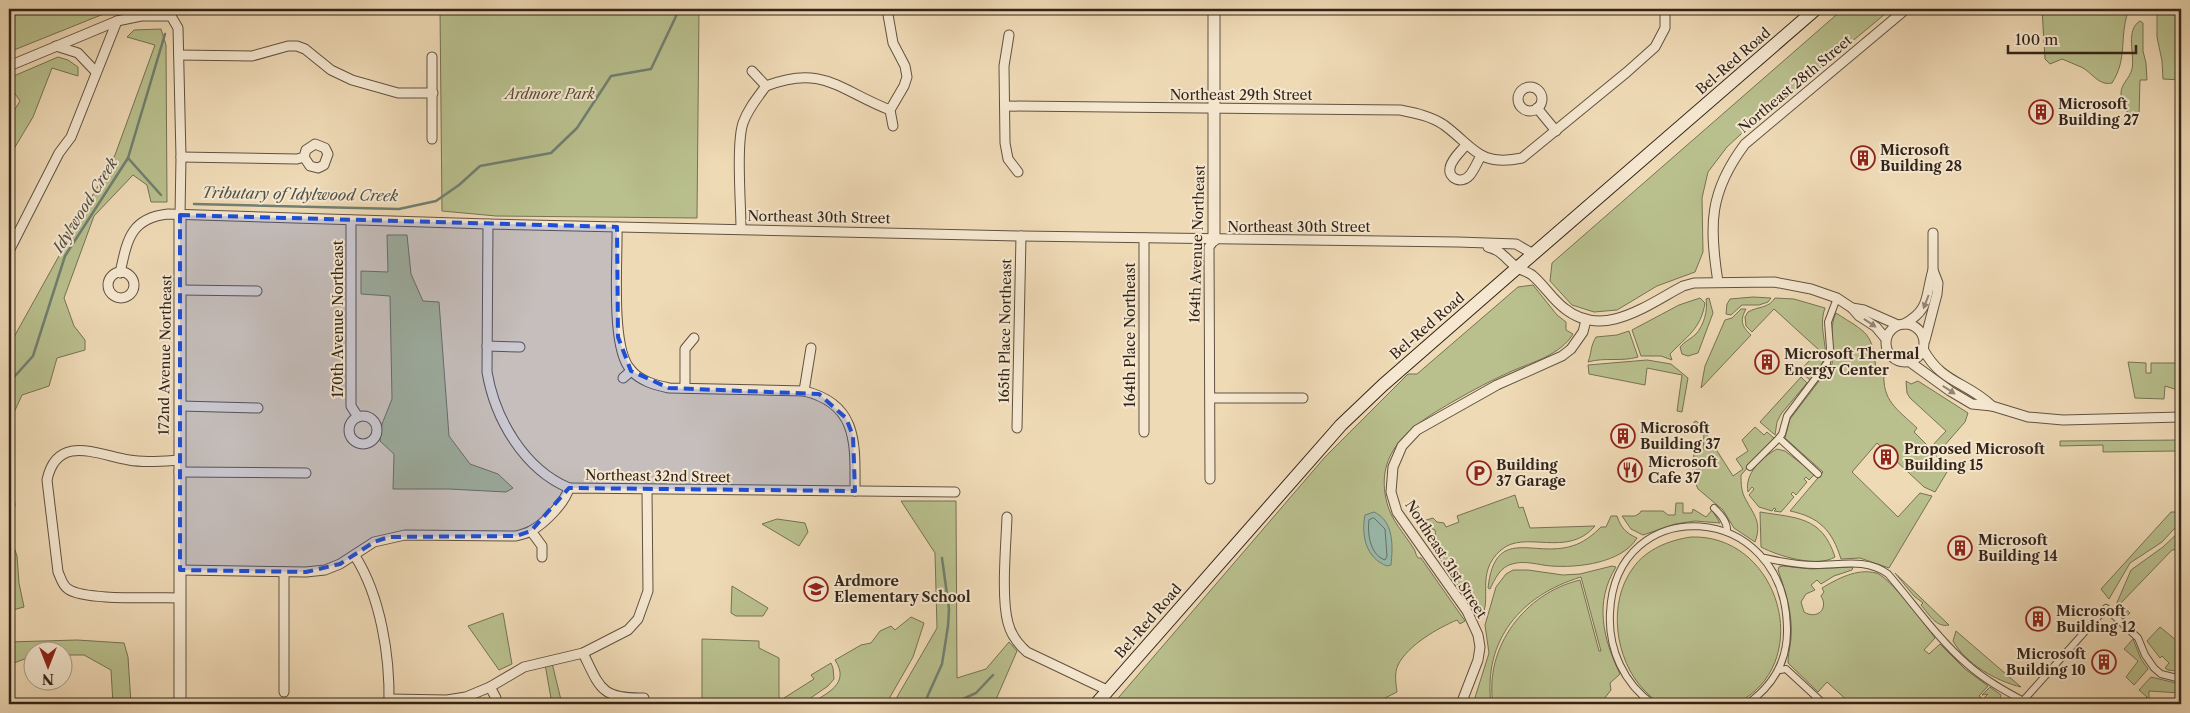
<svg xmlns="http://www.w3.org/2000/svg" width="2190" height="713" font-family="'Libre Caslon Text',serif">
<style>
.green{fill:#b9c08e;stroke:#767254}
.water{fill:#9abbae;stroke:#707f72}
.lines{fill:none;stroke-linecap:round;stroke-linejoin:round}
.shore{stroke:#667064;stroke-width:1}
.stream{stroke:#707f72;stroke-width:2.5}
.pedestrian-casing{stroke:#615240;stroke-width:8}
.minor-casing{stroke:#615240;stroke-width:11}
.tertiary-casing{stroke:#615240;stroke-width:13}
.secondary-casing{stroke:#322419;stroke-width:14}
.pedestrian{stroke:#f5e7d0;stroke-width:6}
.minor{stroke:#f5e7d0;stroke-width:9}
.tertiary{stroke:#f5e7d0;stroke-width:11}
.secondary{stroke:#f5e7d0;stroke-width:12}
.oneway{fill:#948674}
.marked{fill:#1d4ed8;fill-opacity:0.2;stroke:#1d4ed8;stroke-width:4;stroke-dasharray:10 6;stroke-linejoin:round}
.labels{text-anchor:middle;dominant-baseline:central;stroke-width:4;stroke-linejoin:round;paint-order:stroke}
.street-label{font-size:14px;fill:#322419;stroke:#f5e7d0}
.park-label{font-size:14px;font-style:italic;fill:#544b36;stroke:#f5e7d0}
.poi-label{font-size:14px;font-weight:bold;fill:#322419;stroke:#f5e7d0;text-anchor:start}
.water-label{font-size:15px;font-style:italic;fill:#515146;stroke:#f5e7d0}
</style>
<rect width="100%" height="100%" fill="#efdab6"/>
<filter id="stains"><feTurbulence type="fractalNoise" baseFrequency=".004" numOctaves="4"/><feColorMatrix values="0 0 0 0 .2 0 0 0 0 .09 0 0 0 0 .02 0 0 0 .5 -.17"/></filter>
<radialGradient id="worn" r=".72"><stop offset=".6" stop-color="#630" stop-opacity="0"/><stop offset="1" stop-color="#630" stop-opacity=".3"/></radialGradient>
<g class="green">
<path d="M9 9H116L9 52Z"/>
<path d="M440 9H699L697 218 496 216 442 211Z"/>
<path d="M1843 9H1891L1741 134 1727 147 1708 172 1702 198 1703 252 1695 272 1657 286 1617 310 1594 312 1572 305 1550 281 1552 263Z"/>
<path d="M2042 9H2135L2128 12C2119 38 2128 58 2112 83 2098 86 2092 72 2081 67 2075 64 2068 62 2062 59L2050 64 2045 59Z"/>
<path d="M2157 9H2181V80L2163 79 2162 61 2157 37Z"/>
<path d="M2140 21 2143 23V51L2146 63 2147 80H2140L2139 115H2129C2126 109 2121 100 2121 93 2121 84 2130 78 2132 69 2135 55 2125 30 2140 21Z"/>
<path d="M161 29 166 45 167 202H151L147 185 133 175 94 216 64 298 74 326 85 340V350L57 358 49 386 22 395 11 419 10 462 15 505 9 533 17 556 19 583 24 607 9 611V346L115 155 155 45 127 37 134 30Z"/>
<path d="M58 57 68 60 78 67V76L52 68 33 117 9 157V119L20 101 9 85V78Z"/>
<path d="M387 235H407L411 274 423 301 439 302 449 436 470 464 498 474 513 488 506 492 449 489H393L394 454 380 441 382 424 392 399 390 296 361 294V271L388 272Z"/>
<path d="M1533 285 1557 315 1566 322V330L1573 334C1560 355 1533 362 1512 371 1492 380 1473 390 1454 401 1414 424 1373 450 1387 503 1391 520 1404 533 1414 549 1416 552 1415 554 1418 558H1421L1465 621 1460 624 1457 620C1438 628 1408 645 1398 665 1394 673 1396 684 1397 692L1385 698 1387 704H1113L1325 457 1408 374H1417L1518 287Z"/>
<path d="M1753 297 1771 298 1768 302 1759 305H1742L1731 315 1726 314 1727 304 1730 299Z"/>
<path d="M1700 298 1705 303C1701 329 1686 337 1670 354L1672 360 1661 356H1641L1632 330 1679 305Z"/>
<path d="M1709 298 1713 313 1698 353 1688 356 1682 354 1680 347C1685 341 1691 339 1696 334 1704 325 1708 310 1706 299Z"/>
<path d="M1775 298 1794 299 1825 308C1817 330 1831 348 1822 364 1819 370 1814 375 1810 380L1800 371 1819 350 1774 309 1752 332 1746 326 1745 317 1748 312C1758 306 1768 309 1775 298Z"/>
<path d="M1741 309H1746C1740 320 1741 326 1751 335L1701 388 1705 366 1725 320 1732 318Z"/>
<path d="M1836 313C1867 333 1873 332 1876 371L1884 372C1882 401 1897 409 1917 428L1914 432 1930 448 1946 431 1910 398 1907 393 1906 381 1911 384 1918 381 1968 413 1965 422 1936 455 1947 472 1935 492 1924 487 1877 443 1852 472 1898 517 1920 493 1932 496 1889 568 1860 558 1841 559C1832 530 1819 517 1790 511L1823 472 1785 438 1790 419 1832 364C1835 347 1828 329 1836 313Z"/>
<path d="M1629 331 1638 357C1621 362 1605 357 1588 362 1592 352 1590 347 1596 337L1617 335Z"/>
<path d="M1647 360 1671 364 1688 378 1682 412 1677 411 1682 375 1647 368 1645 385 1589 374 1588 365Z"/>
<path d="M2128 362 2146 363V373H2151V363H2181V391L2165 386 2164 399 2135 398Z"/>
<path d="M1801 377 1807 383 1781 414 1777 422 1775 435 1760 422Z"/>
<path d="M1696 421 1700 424 1733 476 1743 469 1736 459 1748 451 1742 440 1755 427 1764 435 1767 432 1774 438 1741 475C1741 482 1741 489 1744 496 1752 513 1763 521 1755 542L1734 528 1723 510 1698 489 1693 477 1694 449 1703 450 1704 433 1694 432V422Z"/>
<path d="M2181 440V447L2176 451 2103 452V445L2060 446V441Z"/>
<path d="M1777 449 1785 451 1815 474 1809 480 1806 477 1804 479 1807 482 1796 495 1793 492 1791 494 1794 497 1781 512 1774 511 1776 509 1774 508 1772 511 1759 507 1749 495 1754 489 1752 487 1748 492C1744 474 1762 457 1777 449Z"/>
<path d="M1515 495 1519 508 1523 507 1530 528 1595 526C1567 559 1525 529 1501 550 1474 573 1494 602 1480 618L1434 550C1432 542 1437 538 1435 530L1421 524 1423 521 1433 518 1437 522 1444 523 1446 527 1459 522 1457 516Z"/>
<path d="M901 501H956L957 678 986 669 1009 642 1017 651 994 704H893L937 628 935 553Z"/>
<path d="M1676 503H1683V513H1692L1693 509 1706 517 1712 510 1720 523 1695 521 1675 524 1643 535 1631 529 1622 516H1635L1640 513 1641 511H1663L1668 515H1675Z"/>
<path d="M1760 512C1796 518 1822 516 1835 557 1817 568 1778 556 1761 547Z"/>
<path d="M2171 512H2181V526L2174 529 2162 542 2130 563 2109 599 2101 589Z"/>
<path d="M1611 516H1617C1621 528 1626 533 1637 538 1622 563 1578 568 1551 566 1538 565 1525 560 1512 564 1500 567 1495 579 1490 589L1488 588C1495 525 1533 558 1572 546 1583 543 1593 535 1601 527H1606Z"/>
<path d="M777 519 805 523 808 532 799 546 762 524Z"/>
<path d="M2180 531 2181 549 2172 550 2120 604 2130 613 2124 619 2116 605 2131 570 2163 547Z"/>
<path d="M1691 537C1774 534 1812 648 1750 695 1745 698 1740 704 1734 704 1724 705 1669 706 1662 704 1656 702 1649 695 1644 690 1615 660 1607 603 1633 568 1646 549 1670 540 1691 537Z"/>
<path d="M1612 566 1616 567C1594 602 1603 639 1620 674L1610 683 1611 690 1604 699 1577 704H1564V702L1493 704C1484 647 1525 593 1580 580L1599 651H1601L1581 577C1521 595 1483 640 1491 704H1473L1489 653 1485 625 1496 587 1506 574 1513 570H1528L1563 575 1580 574Z"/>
<path d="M1783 566 1811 569 1853 567 1852 570 1834 576 1821 584 1817 580 1811 585 1815 590 1806 594 1801 602 1804 612C1817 620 1829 609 1821 596L1824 592 1822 588C1837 579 1857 568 1876 573 1889 576 1926 626 1935 638L1924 650 1929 654 1940 644 1965 669 1988 686 1979 696 1983 699 1988 694 1982 695 1990 687 2001 695 1999 704H1851L1827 682 1818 692 1788 663C1788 655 1790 647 1791 639 1793 614 1786 593 1778 570L1779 567Z"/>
<path d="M1895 573 1949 625C1936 628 1929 614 1921 605L1923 603 1914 596Z"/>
<path d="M732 586 768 608 763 616H736L731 613Z"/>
<path d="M503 613 512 664 499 670 468 626Z"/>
<path d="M911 617 924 623 913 657 886 704H809C826 694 851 684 835 660L861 645 871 643 880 631 891 626 895 630Z"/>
<path d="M2160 627 2177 641 2178 671 2168 670 2165 668 2169 663 2162 656 2160 658 2147 641Z"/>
<path d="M1956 631 2021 687C1996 681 1966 664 1953 641Z"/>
<path d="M702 639 759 641V648L779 658V704H702Z"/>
<path d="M2133 639 2141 659 2148 669 2134 685 2126 677 2138 661 2124 649Z"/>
<path d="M77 640 124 643 128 657 131 704H113L111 670 84 655H63L62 650H32V656L9 665V642Z"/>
<path d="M552 663 562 704H552L545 664Z"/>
<path d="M831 663 833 668 834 679 828 686 802 704H784V698L814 679 811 675Z"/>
<path d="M2151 677 2180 684V693L2149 691V704H2144L2142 702 2147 697 2139 690Z"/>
</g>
<path class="water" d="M1374 512C1394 521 1393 546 1391 565L1387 566C1366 558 1361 536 1365 515Z"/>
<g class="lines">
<path class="shore" d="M1374 518 1385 529 1387 556 1385 560C1370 555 1367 533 1369 520Z"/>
<g class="stream">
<path d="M185 11 188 9"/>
<path d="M128 158 161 195"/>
<path d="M194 204 399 209 436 201 459 185 480 166 551 153 577 128 611 76 651 69 678 12"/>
<path d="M9 379 15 376 33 356 65 256 128 158 165 34"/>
<path d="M924 704 942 664 948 626 949 609 942 558"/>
<path d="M952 704 976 693 993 675"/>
</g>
<g class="pedestrian-casing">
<g id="pedestrian">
<path d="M1750 467 1779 438"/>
<path d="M1818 474 1779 438 1782 434 1787 416 1827 363 1830 348 1828 322 1837 298"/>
<path d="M1714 508C1720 514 1728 522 1727 532"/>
<path d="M1765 558C1782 562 1798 565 1816 565 1841 565 1866 558 1888 574 1914 604 1937 638 1967 664 1986 681 2007 692 2029 704"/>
<path d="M1780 670 1786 669 1824 704"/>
<path d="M2021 703 2106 608 2138 638 2145 655 2154 668 2161 674 2181 679"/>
<path d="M1653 704C1624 684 1608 649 1610 613 1615 491 1785 499 1787 628 1788 661 1774 685 1747 704"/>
</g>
</g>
<g class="minor-casing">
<g id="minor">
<path d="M171 9V16L178 28 181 157 180 215"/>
<path d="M887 9 893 43 905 66 907 77 904 86 890 110 893 126"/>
<path d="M1009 35 1004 66 1005 143 1008 159 1018 172"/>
<path d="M56 46 78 53 96 72"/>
<path d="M179 55 252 56 288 46H297L305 49 331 70 352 80 398 93H433"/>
<path d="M432 57V139"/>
<path d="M9 66 117 21 141 16H171"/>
<path d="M752 71 766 86C823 64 839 90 890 110"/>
<circle cx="1530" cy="99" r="12"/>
<path d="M1005 106 1400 110C1415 113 1431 116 1444 125 1475 148 1479 167 1522 158L1627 72 1655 47 1665 28V9"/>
<path d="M1537 108 1556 131"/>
<path d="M1466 145C1461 151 1451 160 1450 168 1448 179 1462 184 1469 176 1474 171 1477 162 1481 156"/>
<path d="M181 157 297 159 304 157 310 166 318 168 324 165 328 154 325 148 315 144 306 150 304 157"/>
<path d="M351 220V406L358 417"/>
<path d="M488 224 487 372C495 419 524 469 569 488"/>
<path d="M617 227C618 259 610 349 631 370 640 381 655 385 669 388L804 391C859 404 855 445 855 491"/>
<path d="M741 229C741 205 736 144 743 123 748 109 757 98 766 86"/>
<path d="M1144 238V432"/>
<path d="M1488 247C1502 250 1507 261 1518 268 1523 271 1528 272 1532 275 1544 285 1552 299 1564 308 1603 340 1647 305 1683 286L1694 283 1774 282 1811 289 1837 298 1852 308 1859 316 1876 327 1886 339"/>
<path d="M9 251 59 153 71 137 117 21"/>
<circle cx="121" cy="285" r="13"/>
<path d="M120 273C127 241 130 218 168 214L488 224 1021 236 1458 242 1516 244 1533 254"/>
<path d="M1718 282C1709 225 1709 192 1745 144L1906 9"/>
<path d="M181 290 257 291"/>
<path d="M1852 308 1864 310 1898 325"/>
<circle cx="1905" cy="343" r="19"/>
<path d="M1904 324C1931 309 1925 296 1933 270"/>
<path d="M1925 340 1937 294 1938 283 1933 270V233"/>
<path d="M487 346 520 347"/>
<path d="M1923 349C1942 384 1966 381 1992 406"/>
<path d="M1910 362 1950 391 1972 404 1992 406 2028 417 2063 420 2181 417"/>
<path d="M623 378 631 371"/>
<path d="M685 388V349L694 338"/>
<path d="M804 391 811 348"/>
<path d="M1210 398H1303"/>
<path d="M180 406 258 408"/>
<circle cx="363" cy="430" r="14"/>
<path d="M1017 428 1021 236"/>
<path d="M179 460C164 461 145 463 129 460 98 455 57 433 47 480L58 572C61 578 62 585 68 589 85 601 156 597 180 598"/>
<path d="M179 472 306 473"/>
<path d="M1210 479 1209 247 1214 240"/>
<path d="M1007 517C1006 545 1001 598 1008 623 1011 635 1018 644 1027 652L1107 690"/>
<path d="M531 531 542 546V557"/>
<path d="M355 556C381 597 390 657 389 704"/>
<path d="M180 570 306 572 325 570 340 564 374 542 405 535 516 536C520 535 527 533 531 531 545 523 565 503 569 488L955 492"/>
<path d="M284 572V692"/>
<path d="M583 653C600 688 601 699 644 698"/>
<path d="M490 687 496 698"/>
<path d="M389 699 447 700 466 697 490 687 524 667 583 653 628 630 638 619 648 591 647 490"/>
<path d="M1461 704 1478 660 1480 647 1478 635 1467 611 1397 512 1391 492 1393 467 1402 446 1417 430 1497 385 1562 356 1571 349 1583 332 1586 320"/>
</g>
</g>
<g class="tertiary-casing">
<g id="tertiary">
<path d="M1214 9V240"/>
<path d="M180 704V215"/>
</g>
</g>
<g class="secondary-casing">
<path id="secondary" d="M1096 704 1341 425 1383 385 1509 275 1816 9"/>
</g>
<use href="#pedestrian" class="pedestrian"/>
<use href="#minor" class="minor"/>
<use href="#tertiary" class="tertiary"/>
<use href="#secondary" class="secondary"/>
</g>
<defs><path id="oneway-solid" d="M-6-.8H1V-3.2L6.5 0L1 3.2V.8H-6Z" transform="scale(1.25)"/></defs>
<g class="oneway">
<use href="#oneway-solid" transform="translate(1926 302) rotate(111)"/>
<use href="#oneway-solid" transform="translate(1870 323) rotate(34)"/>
<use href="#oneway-solid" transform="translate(1949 390) rotate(33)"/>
</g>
<path class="marked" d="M180 215 617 227 618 337 631 371 669 388 819 394 846 418 853 436 855 491 569 488 531 531 516 536 389 537 374 542 340 564 306 572 180 570Z"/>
<defs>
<g id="building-ring" transform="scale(1.25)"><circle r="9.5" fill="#f5e7d0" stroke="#8f2418" stroke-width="1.5"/><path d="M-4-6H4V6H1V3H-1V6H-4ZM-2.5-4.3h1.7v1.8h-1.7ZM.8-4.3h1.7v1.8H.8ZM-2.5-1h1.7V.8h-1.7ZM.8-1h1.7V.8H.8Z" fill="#8f2418"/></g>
<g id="restaurant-ring" transform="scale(1.25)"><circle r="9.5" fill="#f5e7d0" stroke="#8f2418" stroke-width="1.5"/><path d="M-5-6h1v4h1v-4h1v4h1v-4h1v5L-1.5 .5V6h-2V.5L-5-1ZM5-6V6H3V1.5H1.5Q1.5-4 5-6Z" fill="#8f2418"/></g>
<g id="parking-ring" transform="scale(1.25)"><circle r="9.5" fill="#f5e7d0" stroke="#8f2418" stroke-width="1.5"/><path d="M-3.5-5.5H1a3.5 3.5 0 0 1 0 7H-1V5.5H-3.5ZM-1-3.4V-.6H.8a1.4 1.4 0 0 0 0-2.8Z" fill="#8f2418"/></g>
<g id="school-ring" transform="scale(1.25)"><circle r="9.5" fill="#f5e7d0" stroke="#8f2418" stroke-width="1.5"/><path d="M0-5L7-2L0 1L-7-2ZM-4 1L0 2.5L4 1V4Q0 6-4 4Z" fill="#8f2418"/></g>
</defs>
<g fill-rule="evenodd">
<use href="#building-ring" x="2041" y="112"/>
<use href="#building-ring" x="1863" y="158"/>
<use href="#building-ring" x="1767" y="362"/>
<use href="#building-ring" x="1623" y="436"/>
<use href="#building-ring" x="1886" y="457"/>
<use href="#restaurant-ring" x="1630" y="470"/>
<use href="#parking-ring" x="1479" y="473"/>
<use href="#building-ring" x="1960" y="548"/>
<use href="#school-ring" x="816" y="589"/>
<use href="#building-ring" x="2038" y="619"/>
<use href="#building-ring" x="2104" y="662"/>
</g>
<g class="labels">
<g class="street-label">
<text transform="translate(1733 61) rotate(-41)">Bel-Red Road</text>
<text transform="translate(1795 84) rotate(-40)">Northeast 28th Street</text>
<text x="1241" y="95">Northeast 29th Street</text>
<text transform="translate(819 217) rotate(1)">Northeast 30th Street</text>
<text x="1299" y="227">Northeast 30th Street</text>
<text transform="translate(1197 244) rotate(-88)">164th Avenue Northeast</text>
<text transform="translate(338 319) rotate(-90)">170th Avenue Northeast</text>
<text transform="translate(1427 326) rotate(-41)">Bel-Red Road</text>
<text transform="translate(1005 331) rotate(-89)">165th Place Northeast</text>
<text transform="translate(1130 335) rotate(-90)">164th Place Northeast</text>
<text transform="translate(165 355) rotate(-89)">172nd Avenue Northeast</text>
<text transform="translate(658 476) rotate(1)">Northeast 32nd Street</text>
<text transform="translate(1446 559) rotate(57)">Northeast 31st Street</text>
<text transform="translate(1148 621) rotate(-49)">Bel-Red Road</text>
</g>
<g class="park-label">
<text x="550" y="94">Ardmore Park</text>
</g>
<g class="poi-label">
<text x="2058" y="104">Microsoft<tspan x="2058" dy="16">Building 27</tspan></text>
<text x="1880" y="150">Microsoft<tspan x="1880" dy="16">Building 28</tspan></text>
<text x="1784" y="354">Microsoft Thermal<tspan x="1784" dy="16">Energy Center</tspan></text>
<text x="1640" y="428">Microsoft<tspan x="1640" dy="16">Building 37</tspan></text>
<text x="1904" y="449">Proposed Microsoft<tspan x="1904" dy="16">Building 15</tspan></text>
<text x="1648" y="462">Microsoft<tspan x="1648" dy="16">Cafe 37</tspan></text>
<text x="1496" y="465">Building<tspan x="1496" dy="16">37 Garage</tspan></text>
<text x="1978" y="540">Microsoft<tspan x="1978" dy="16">Building 14</tspan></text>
<text x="834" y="581">Ardmore<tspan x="834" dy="16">Elementary School</tspan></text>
<text x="2056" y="611">Microsoft<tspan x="2056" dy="16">Building 12</tspan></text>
<text x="2086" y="654" text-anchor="end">Microsoft<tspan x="2086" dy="16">Building 10</tspan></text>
</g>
<g class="water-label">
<text transform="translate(300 194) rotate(1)">Tributary of Idylwood Creek</text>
<text transform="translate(85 205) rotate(-58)">Idylwood Creek</text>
</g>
</g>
<rect width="2190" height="713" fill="none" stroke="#efdab6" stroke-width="30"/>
<rect x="10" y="10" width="2170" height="693" fill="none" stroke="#322419" stroke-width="2.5"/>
<rect x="15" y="15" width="2160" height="683" fill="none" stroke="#322419"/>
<g transform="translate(48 666) rotate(180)"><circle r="24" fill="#f5e7d0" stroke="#a79987"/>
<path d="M0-4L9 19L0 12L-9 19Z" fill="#8f2418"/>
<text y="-8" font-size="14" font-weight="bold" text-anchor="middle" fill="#322419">N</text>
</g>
<path d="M2008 45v8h128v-8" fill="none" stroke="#322419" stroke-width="2.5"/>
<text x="2015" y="45" font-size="15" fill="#322419" stroke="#f5e7d0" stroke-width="4" paint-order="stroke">100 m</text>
<rect width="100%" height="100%" filter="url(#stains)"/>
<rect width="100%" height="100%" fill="url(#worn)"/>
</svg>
